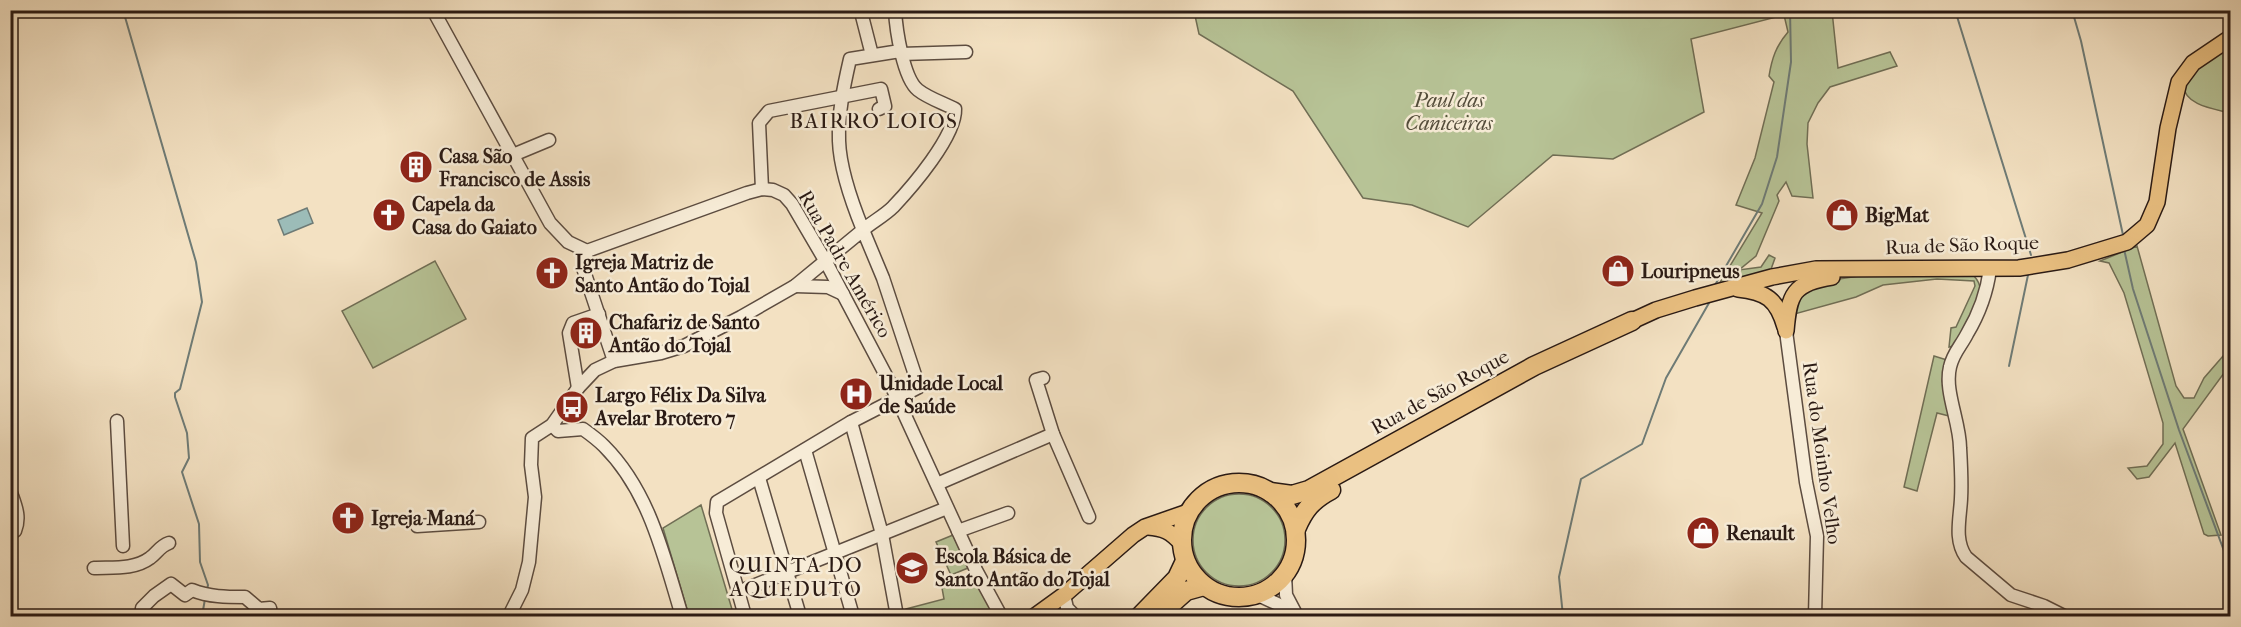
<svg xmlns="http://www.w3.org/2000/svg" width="2241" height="627" font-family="'IM FELL French Canon',serif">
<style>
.green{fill:#b7c396;stroke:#706e55;stroke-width:1.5}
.water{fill:#9cbcb8;stroke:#6e7b76;stroke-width:1.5}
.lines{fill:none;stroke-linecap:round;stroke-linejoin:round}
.stream{stroke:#6e7b76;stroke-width:2}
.minor-casing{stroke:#5c4c40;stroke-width:15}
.major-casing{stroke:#2a1a14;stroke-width:18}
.highway-casing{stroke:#2a1a14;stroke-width:21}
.minor{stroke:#f7ecd7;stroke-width:12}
.major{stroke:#eac081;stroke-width:15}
.highway{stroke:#eac081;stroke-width:18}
.labels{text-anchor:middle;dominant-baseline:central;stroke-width:5;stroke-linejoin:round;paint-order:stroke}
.park-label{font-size:20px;font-style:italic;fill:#544d3b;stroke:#f7ecd7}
.poi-label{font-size:20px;font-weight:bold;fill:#2a1a14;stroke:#f7ecd7;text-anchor:start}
.street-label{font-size:20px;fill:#2a1a14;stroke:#f7ecd7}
.neighbourhood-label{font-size:21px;letter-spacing:1.5px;fill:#2a1a14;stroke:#f7ecd7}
</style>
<rect width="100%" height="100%" fill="#f3e1c2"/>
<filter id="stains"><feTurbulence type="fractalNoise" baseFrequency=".00333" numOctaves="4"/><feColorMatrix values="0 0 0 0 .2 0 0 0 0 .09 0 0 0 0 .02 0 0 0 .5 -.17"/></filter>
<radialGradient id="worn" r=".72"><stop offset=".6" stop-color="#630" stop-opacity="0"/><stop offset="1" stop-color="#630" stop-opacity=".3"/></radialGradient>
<g class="green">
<path d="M1194 11H1832L1838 68 1890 52 1897 66 1830 87 1818 103 1808 123 1807 144 1813 198 1792 196 1786 182 1777 195 1779 201 1756 256 1739 270 1761 267 1769 255 1775 258 1770 272 1719 284 1762 213 1736 205 1755 158 1774 82 1769 76C1772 58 1776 46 1788 32L1784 15 1691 39 1704 112 1613 159 1553 155 1468 227 1412 205 1363 198 1293 91 1199 34Z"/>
<path d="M2230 44V113C2215 109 2185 106 2183 85L2199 65Z"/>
<path d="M2137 246 2176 386 2184 398H2194L2204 378 2230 348V377L2224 373 2183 429 2221 535 2208 536 2204 534 2175 443 2149 477 2137 479 2128 468 2147 466 2163 444V423L2124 293 2109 263 2100 261Z"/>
<path d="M435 261 466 319 373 368 342 311Z"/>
<path d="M1859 276H1974C1993 296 1965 329 1954 346L1949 347 1951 328 1956 327 1975 286 1974 281 1937 279 1883 285 1856 297 1791 315 1798 296 1819 282Z"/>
<path d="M1934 356 1947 360 1942 381 1953 417 1937 413 1917 491 1904 487Z"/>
<circle cx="1239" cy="540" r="46"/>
<path d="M701 505 734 616H689L663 528Z"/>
<path d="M953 535 968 568 951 575 936 542Z"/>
<path d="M973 573 996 616H902V613L906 609 944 599 942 588Z"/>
</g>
<path class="water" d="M307 208 313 223 284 235 278 220Z"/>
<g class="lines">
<g class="stream">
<path d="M123 10 196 262 202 302 180 389 175 393V397L187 433 189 458 182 472 199 524 200 562 208 585 207 590"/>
<path d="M1955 10 2031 255"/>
<path d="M2072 10 2081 41 2123 235"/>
<path d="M2124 249 2133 289 2179 430 2230 567"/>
<path d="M1715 285 1762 204 1777 157 1791 62 1790 10"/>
<path d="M2009 366 2028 275"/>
<path d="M202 616 205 599"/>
<path d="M1563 616 1559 577 1581 479 1642 444 1666 378 1709 303"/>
</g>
<g class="minor-casing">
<g id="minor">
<path d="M433 10 550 223 568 242 587 251"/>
<path d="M895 10C896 29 903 78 918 90 928 98 943 103 955 109 956 136 912 187 893 207 884 216 872 222 863 230 852 203 840 170 839 141 838 113 844 85 850 59L900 51"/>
<path d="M862 16 872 55"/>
<path d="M901 54 966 52"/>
<path d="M513 155 549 140"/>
<path d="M762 189 759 123 769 111 881 89 885 106 879 109"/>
<path d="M587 251 747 193 762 189 773 190 784 195 792 204 826 262 891 385 976 570 1001 616"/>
<path d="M587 251 583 268 614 361"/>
<path d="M1990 269C1987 292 1979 314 1967 334 1961 346 1953 353 1950 367 1944 391 1960 422 1960 448 1961 465 1962 482 1961 499 1960 519 1954 540 1966 557L2011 595 2044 606 2064 616"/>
<path d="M795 286 828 287 843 294"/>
<path d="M1786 331 1806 482 1817 536 1815 616"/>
<path d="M1043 378 1036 380 1053 434 1089 517"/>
<path d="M578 388 569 333 573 323 599 314"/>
<path d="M117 421 123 546"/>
<path d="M851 422 882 534 897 616"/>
<path d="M552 425 558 431 583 429C590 434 598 440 604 446 650 492 664 557 682 616"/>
<path d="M805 450 853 616"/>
<path d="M759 478 800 616"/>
<path d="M937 484 1053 434"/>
<path d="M10 490C15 505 21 516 15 531L10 533"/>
<path d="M417 526 479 522"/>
<path d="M958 531 1008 513"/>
<path d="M94 568C112 567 134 570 150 558 157 553 160 546 169 543"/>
<path d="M1285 574 1286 595 1297 616"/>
<path d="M738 592 947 508"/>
<path d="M1064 595 1067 608 1075 616"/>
<path d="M1258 595 1293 611"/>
<path d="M142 616V608L154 596 171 584 185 595 192 590C209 597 227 597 245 597L259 609 270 608 271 616"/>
<path d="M509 616 522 590 529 562 535 497 531 465 532 438 552 425 578 388 595 370 614 361 661 353 684 346 741 317 795 286 863 230 883 278 919 387 851 422 717 502 716 513 745 616"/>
</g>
</g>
<g class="major-casing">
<g id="major">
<path d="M1738 289C1766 292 1777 299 1785 327"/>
<path d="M1632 321 1656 310 1695 298 1772 277 1816 269 2019 268 2068 260 2127 242 2147 225 2157 202 2168 128 2179 82 2193 63 2230 38"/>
<path d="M1786 331C1789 294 1793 283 1832 277"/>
<path d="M1148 527C1164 528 1171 532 1181 543"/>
<path d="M1035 616 1064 595 1133 535 1145 527 1188 512"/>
</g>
</g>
<g class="highway-casing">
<g id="highway">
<circle cx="1239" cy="540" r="57"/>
<path d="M1270 492 1292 495 1309 490 1534 366 1632 321"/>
<path d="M1296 529C1304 510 1312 500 1331 490"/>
<path d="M1140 616 1177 578 1185 561"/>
<path d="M1158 616 1186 591 1204 586"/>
</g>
</g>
<use href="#minor" class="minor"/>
<use href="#major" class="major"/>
<use href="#highway" class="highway"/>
</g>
<defs>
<g id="building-disc" transform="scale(1.725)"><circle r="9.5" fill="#8f2418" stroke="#f7ecd7"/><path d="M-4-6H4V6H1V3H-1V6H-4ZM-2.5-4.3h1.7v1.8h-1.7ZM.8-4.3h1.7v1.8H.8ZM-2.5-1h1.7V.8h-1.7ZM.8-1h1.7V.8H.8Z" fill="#fff"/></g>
<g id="church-disc" transform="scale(1.725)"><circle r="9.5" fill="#8f2418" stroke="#f7ecd7"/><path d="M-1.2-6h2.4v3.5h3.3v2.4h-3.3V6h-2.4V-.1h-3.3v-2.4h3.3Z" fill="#fff"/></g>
<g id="shop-disc" transform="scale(1.725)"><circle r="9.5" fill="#8f2418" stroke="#f7ecd7"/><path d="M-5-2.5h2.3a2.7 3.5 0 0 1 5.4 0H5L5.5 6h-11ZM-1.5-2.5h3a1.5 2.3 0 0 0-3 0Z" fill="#fff"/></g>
<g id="hospital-disc" transform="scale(1.725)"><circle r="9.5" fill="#8f2418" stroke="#f7ecd7"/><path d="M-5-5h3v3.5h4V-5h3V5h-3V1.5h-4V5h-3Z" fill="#fff"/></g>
<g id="bus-disc" transform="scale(1.725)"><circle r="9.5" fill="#8f2418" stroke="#f7ecd7"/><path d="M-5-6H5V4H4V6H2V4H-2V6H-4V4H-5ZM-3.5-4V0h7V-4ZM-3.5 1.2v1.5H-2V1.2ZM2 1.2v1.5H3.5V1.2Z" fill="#fff"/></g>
<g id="school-disc" transform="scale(1.725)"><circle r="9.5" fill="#8f2418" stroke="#f7ecd7"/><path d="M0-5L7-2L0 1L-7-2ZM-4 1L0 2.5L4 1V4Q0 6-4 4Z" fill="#fff"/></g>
</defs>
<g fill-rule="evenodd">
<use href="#building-disc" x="416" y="167"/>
<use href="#church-disc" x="389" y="215"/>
<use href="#shop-disc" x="1842" y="215"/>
<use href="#shop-disc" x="1618" y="271"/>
<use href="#church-disc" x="552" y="273"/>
<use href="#building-disc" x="586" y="333"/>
<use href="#hospital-disc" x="856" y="394"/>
<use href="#bus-disc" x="572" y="407"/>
<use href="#church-disc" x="348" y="518"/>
<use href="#shop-disc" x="1703" y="533"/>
<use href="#school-disc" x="912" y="568"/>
</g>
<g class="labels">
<g class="park-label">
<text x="1449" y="100">Paul das<tspan x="1449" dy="23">Caniceiras</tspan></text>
</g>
<g class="poi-label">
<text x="439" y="156">Casa São<tspan x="439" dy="23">Francisco de Assis</tspan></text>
<text x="412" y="204">Capela da<tspan x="412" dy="23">Casa do Gaiato</tspan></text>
<text x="1865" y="215">BigMat</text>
<text x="575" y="262">Igreja Matriz de<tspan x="575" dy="23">Santo Antão do Tojal</tspan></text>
<text x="1641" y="271">Louripneus</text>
<text x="609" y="322">Chafariz de Santo<tspan x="609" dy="23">Antão do Tojal</tspan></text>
<text x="879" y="383">Unidade Local<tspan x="879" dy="23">de Saúde</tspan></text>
<text x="595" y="395">Largo Félix Da Silva<tspan x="595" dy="23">Avelar Brotero 7</tspan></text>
<text x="371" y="518">Igreja Maná</text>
<text x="1726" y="533">Renault</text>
<text x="935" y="556">Escola Básica de<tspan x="935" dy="23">Santo Antão do Tojal</tspan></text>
</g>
<g class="street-label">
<text transform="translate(1962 245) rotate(-2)">Rua de São Roque</text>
<text transform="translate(845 264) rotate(60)">Rua Padre Américo</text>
<text transform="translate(1440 392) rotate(-29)">Rua de São Roque</text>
<text transform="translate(1822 453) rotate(82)">Rua do Moinho Velho</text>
</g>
<g class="neighbourhood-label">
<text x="874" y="121">BAIRRO LOIOS</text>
<text x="796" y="565">QUINTA DO<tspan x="796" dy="24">AQUEDUTO</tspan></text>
</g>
</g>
<rect width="2241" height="627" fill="none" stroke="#f3e1c2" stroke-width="36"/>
<rect x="12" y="12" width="2217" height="603" fill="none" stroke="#2a1a14" stroke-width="3"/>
<rect x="18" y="18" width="2205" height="591" fill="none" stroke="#2a1a14" stroke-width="1.5"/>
<rect width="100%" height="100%" filter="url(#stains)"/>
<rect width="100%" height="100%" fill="url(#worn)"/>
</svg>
